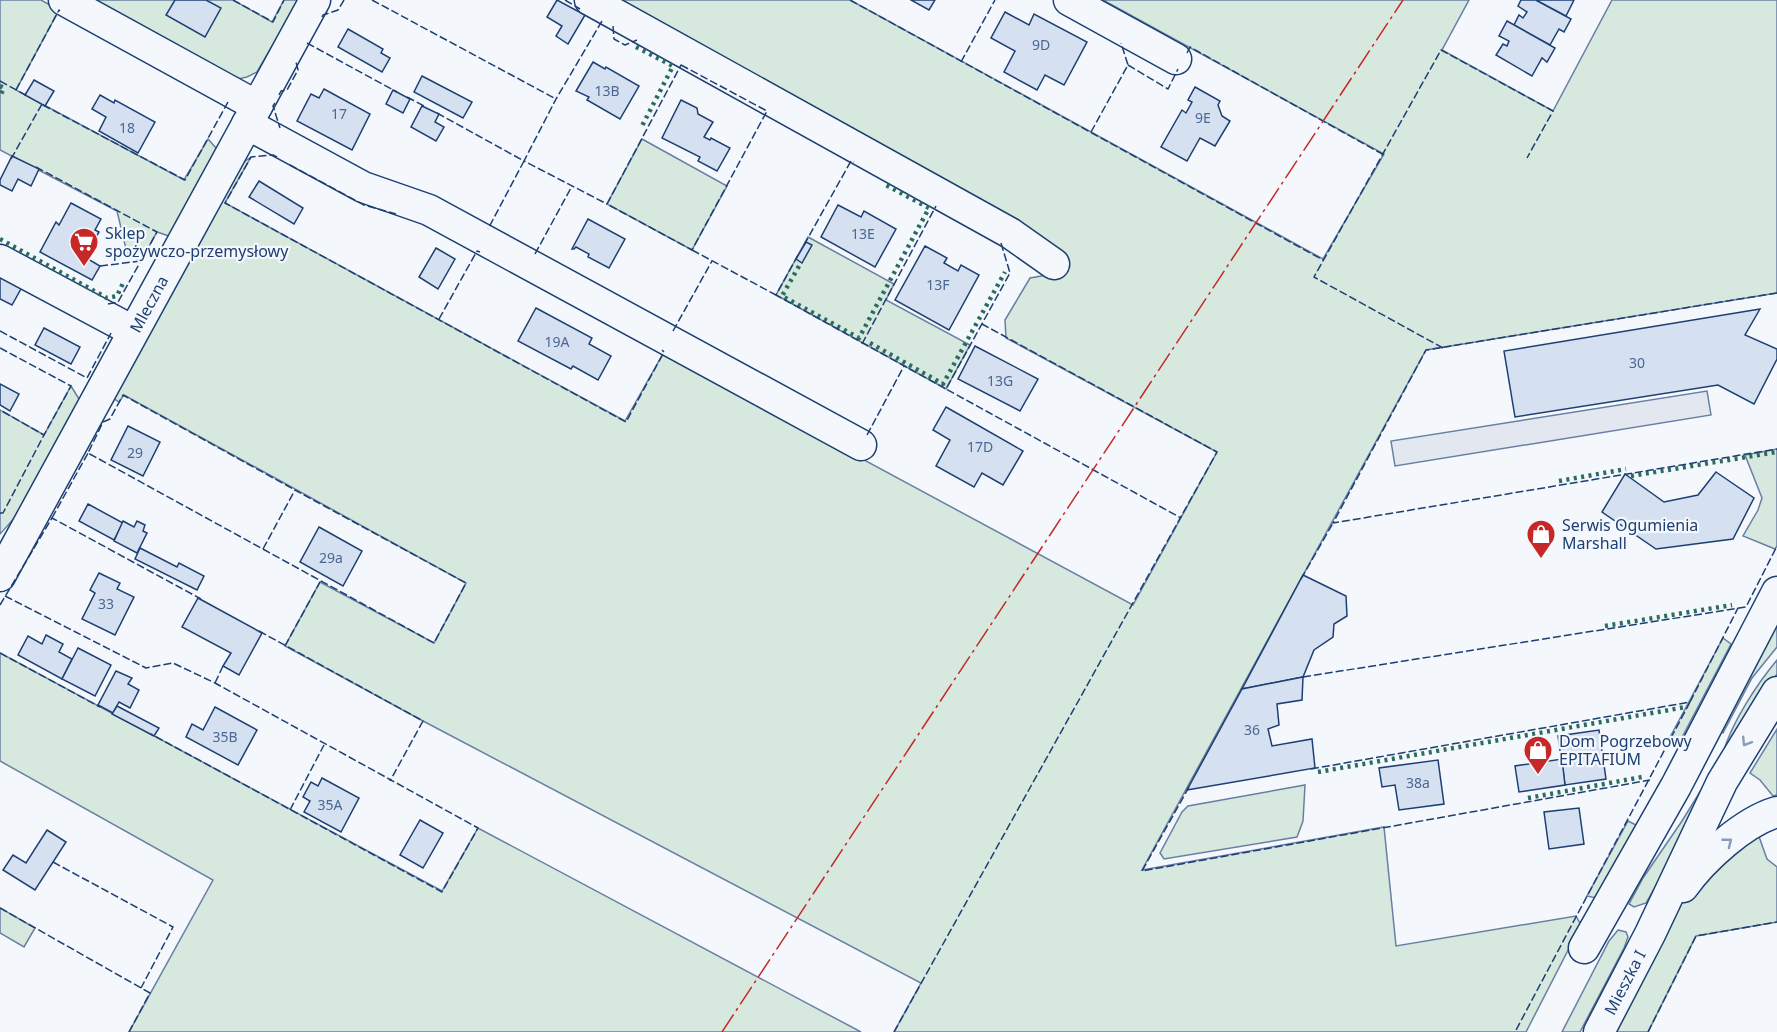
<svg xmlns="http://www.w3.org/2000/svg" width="1777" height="1032" font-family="'Noto Sans',sans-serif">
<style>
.green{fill:#d7e8df;stroke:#687fa3;stroke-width:1.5}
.parking{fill:#e3e8f0;stroke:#687fa3;stroke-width:1.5}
.building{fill:#d5e0f0;stroke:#1d3f73;stroke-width:1.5}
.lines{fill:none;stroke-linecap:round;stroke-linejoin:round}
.minor-casing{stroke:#1d3f73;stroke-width:33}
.minor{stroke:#f4f7fb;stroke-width:30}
.hedge{stroke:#2c6c60;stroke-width:4.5;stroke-dasharray:3 4.5;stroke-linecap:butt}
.fence{stroke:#1d3f73;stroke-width:1.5;stroke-dasharray:8 3;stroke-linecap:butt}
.power{stroke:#c62828;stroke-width:1.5;stroke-dasharray:21 4.5 3 4.5;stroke-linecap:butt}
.oneway{stroke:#889bb7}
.labels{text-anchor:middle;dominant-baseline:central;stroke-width:4.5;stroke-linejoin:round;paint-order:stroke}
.number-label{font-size:14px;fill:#4b6792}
.poi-label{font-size:16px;fill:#1d3f73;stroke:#f4f7fb;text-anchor:start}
.street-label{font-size:16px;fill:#1d3f73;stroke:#f4f7fb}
</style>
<rect width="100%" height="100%" fill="#f4f7fb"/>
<g class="green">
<path d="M0 0H41L59 10 16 90 184 180 208 139 216 148 214 157 169 236 157 232 141 261 127 253 117 211 0 150Z"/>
<path d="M95 0H233L272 22 284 0H299L257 72 247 77 238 79Z"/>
<path d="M606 0H850L1323 259 1384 154 1103 0H1469L1442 50 1553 111 1612 0H1777V293L1426 350 1142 870 1384 827 1396 946 1576 916 1581 925 1526 1032H894L921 983 423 721 285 646 320 582 434 643 466 583 124 395 119 402 113 398 237 167 251 157 225 203 625 421 664 352 1133 605 1217 452 1006 338 1005 320 1030 278 1047 275 1059 256Z"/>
<path d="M642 139 727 186 692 250 607 204Z"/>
<path d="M808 237 894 284 886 300 970 345 946 389 776 295Z"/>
<path d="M71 386 79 399 77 409 19 513 0 534V410L44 435Z"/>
<path d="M1777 449V546L1775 549 1743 536 1758 510 1762 498 1745 455Z"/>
<path d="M1777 613V647L1752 678 1723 733 1717 729Z"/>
<path d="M1723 638 1731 644 1679 743 1669 739Z"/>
<path d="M0 653 442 891 478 828 861 1032H129L213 880 0 761Z"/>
<path d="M1777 660V674L1727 760 1723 753C1732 722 1757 684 1777 660Z"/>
<path d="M1777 729V795L1773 796 1760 780 1750 773Z"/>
<path d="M1706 782 1713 786 1646 903 1634 907 1629 904 1643 878 1682 821Z"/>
<path d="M1305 785 1303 821 1297 837 1164 859 1160 853 1182 812 1188 806Z"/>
<path d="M1628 821 1640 827 1596 898 1587 896Z"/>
<path d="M1757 831 1767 859 1777 867V922L1696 936 1648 1032H1616L1681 904 1696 885Z"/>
<path d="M0 908 35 928 24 947 0 933Z"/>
<path d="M1618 930 1626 932 1628 937 1624 948 1580 1032H1562L1609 941Z"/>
</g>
<path class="parking" d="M1707 391 1711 415 1395 466 1391 441Z"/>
<g class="building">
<path d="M175 0H206L221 8 205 37 166 15Z"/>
<path d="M557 0 585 15 568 44 556 36 562 26 547 17Z"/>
<path d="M911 0H935L929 10Z"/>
<path d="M1521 0H1536L1571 19 1564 32 1559 29 1550 45 1514 25 1519 15 1523 18 1527 12 1518 6Z"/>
<path d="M1536 0H1574L1566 16Z"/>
<path d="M1005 12 1029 25 1034 14 1087 42 1064 85 1045 75 1037 90 1004 72 1015 51 991 38Z"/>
<path d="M1507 21 1555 48 1547 62 1542 58 1532 76 1496 55 1503 44 1507 46 1509 41 1499 36Z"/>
<path d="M348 29 383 49 381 53 390 58 382 72 338 47Z"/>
<path d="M593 62 605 69 606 67 639 86 620 119 587 100 589 97 576 91Z"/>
<path d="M422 76 472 102 463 118 414 92Z"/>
<path d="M34 80 54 91 45 106 25 95Z"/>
<path d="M1195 87 1220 101 1218 105 1222 116 1230 121 1215 146 1200 138 1187 161 1161 147 1182 110 1186 113 1192 102 1188 100Z"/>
<path d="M324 89 370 114 352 150 297 121 311 94 319 98Z"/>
<path d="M393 90 410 99 403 113 386 104Z"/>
<path d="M100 95 114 103 115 100 155 122 138 153 99 131 106 117 92 109Z"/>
<path d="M681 100 697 108 698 114 713 122 704 137 710 140 711 138 730 148 717 171 698 161 700 157 662 138Z"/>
<path d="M422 106 439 114 435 122 444 127 436 141 411 127Z"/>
<path d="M12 156 39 169 31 186 18 179 12 191 0 185V180Z"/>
<path d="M259 181 303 208 294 224 249 197Z"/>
<path d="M71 203 101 219 95 230 99 232 92 244 88 242 81 255 100 266 92 280 40 252 56 222 59 225Z"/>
<path d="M838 205 861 217 864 211 896 229 875 267 821 237Z"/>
<path d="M588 219 625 239 609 268 588 257 589 254 576 247 574 249H572Z"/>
<path d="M806 242 812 245 802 263 796 259Z"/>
<path d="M925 246 947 258 944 263 958 271 961 265 979 275 949 330 895 300Z"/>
<path d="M436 248 455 259 438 289 419 277Z"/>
<path d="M0 275 22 287 12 305 0 299Z"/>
<path d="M536 308 592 338 589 344 611 356 598 380 573 366 571 369 518 341Z"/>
<path d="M1760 309 1745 335 1777 349V359L1754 404 1718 385 1515 417 1504 351Z"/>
<path d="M44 328 80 347 71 364 35 345Z"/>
<path d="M975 346 1038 379 1020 411 958 379Z"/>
<path d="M0 384 19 394 10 411 0 405Z"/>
<path d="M946 407 1023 451 1003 485 982 473 974 487 936 466 950 440 933 430Z"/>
<path d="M128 426 160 442 143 476 111 460Z"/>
<path d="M1716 472 1754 498 1733 539 1656 549 1602 512 1625 474 1664 502 1698 495Z"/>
<path d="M88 504 123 523 114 540 79 521Z"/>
<path d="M123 521 134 527 137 521 145 525 143 531 147 533 137 553 114 541Z"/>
<path d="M319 527 362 551 343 586 300 562Z"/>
<path d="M140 548 177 567 179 563 204 576 197 590 135 559Z"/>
<path d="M99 573 120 583 117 589 134 597 115 635 82 619 95 593 90 590Z"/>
<path d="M1303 575 1346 596 1347 616 1334 624 1333 637 1314 650 1303 677 1242 689Z"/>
<path d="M198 598 262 633 239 675 223 666 231 653 182 627Z"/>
<path d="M46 635 63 644 59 652 72 659 62 679 18 655 28 636 42 644Z"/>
<path d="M78 648 111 665 95 696 62 679Z"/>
<path d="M116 671 132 678 128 684 139 690 130 708 119 702 113 713 98 705Z"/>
<path d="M1303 677 1302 700 1277 704 1279 725 1268 729 1272 746 1312 739 1315 768 1187 790 1242 689Z"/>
<path d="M117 706 159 728 154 736 112 714Z"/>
<path d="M215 707 257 730 238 765 186 737 192 724 203 730Z"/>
<path d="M1599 730 1606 779 1565 785 1558 736Z"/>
<path d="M1562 759 1565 785 1519 792 1515 766Z"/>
<path d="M1438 760 1444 804 1399 810 1395 785 1382 787 1379 768Z"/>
<path d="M322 778 359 798 341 832 304 812 310 801 303 797 311 782 318 786Z"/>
<path d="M1579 808 1584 844 1549 849 1544 812Z"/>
<path d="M420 820 443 833 423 868 400 855Z"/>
<path d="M47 830 66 842 35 890 3 870 13 855 26 863Z"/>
</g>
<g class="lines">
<g class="minor-casing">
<g id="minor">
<path d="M64 0 257 106"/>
<path d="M590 0 1010 233 1054 264"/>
<path d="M1069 0 1176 59"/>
<path d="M247 124 363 187 429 210 861 445"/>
<path d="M0 260 133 331"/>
<path id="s1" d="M0 576 315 0"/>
<path d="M1683 887C1703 859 1743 822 1777 812"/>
<path d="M1584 948 1676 786 1777 592"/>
<path id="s2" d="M1599 1032 1650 934 1722 782 1777 692"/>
</g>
</g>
<use href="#minor" class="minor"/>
<g class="hedge">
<path d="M636 47 673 66 642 126"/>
<path d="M0 86 4 88 0 96"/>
<path d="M0 239 107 298 117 296 124 281"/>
<path d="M799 266 782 296 859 338 929 208 884 184"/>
<path d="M870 343 943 384 1005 272"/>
<path d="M1631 476 1777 452"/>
<path d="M1559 481 1626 469"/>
<path d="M1605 626 1732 605"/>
<path d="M1318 772 1686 707"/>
<path d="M1528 798 1642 777"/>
</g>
<g class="fence">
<path d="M233 0 273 22 284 0"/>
<path d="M372 0 556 99"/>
<path d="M565 0 580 9"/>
<path d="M850 0 1323 260"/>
<path d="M322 17 323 15 338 10 344 0"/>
<path d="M602 21 556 99 524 161 607 204"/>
<path d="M613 26 614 39 625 45 637 40"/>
<path d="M307 43 397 92"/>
<path d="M1187 53 1190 47 1384 155"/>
<path d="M961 62 995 0"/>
<path d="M681 65 767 111 692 250 607 204Z"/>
<path d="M1128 65 1168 89 1178 69"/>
<path d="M0 81 29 97"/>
<path d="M16 90 59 10 60 11"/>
<path d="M279 95 281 91 287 90 298 70 296 62"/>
<path d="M407 97 426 107"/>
<path d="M275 103 273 106 280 128"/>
<path d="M43 105 185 180 228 102"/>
<path d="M437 113 524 161 488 229"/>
<path d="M1091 132 1128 65 1121 43"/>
<path d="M277 157 273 155 251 157 225 203 626 422 664 352 662 350"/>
<path d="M11 159 42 104 40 103"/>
<path d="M290 165 364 205 396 214"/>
<path d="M36 167 157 232 118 302 108 304"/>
<path d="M1001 243 1010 273 946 389 1181 518"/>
<path d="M804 245 851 161 854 162"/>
<path d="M692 250 776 295"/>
<path d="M535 254 572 186"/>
<path d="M798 255 776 295 946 389"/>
<path d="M100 266 141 261"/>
<path d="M1777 293 1426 350 1333 523 1777 449"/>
<path d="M439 319 477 251 480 252"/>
<path d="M0 331 87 378 111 333"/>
<path d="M673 331 712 261"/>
<path d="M862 344 936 206"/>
<path d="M0 348 71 386 44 435 0 410"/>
<path d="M1443 348 1314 277 1441 50 1553 111 1527 158"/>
<path d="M867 435 904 366"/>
<path d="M0 513H3L44 435"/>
<path d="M52 518 88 453"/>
<path d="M263 549 295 490 466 583 434 643 88 453 103 422 110 419 123 395 295 490"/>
<path d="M1301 579 1333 523"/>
<path d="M5 596 146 668 173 663 215 683 478 828 442 892 151 734"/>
<path d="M0 605 52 518 201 599"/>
<path d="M259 631 423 721 390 781"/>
<path d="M285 646 320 582"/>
<path d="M0 653 100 707"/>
<path d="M1303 677 1746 607 1777 546"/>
<path d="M215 683 223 666"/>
<path d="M1690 702 1738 608"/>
<path d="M1311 769 1690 702 1515 1032"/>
<path d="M1189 787 1142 871 1650 780"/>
<path d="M290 810 324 745"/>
<path d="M53 862 173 927 141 988"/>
<path d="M0 908 150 993 129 1032"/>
<path d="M894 1032 1217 452 982 324"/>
<path d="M1648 1032 1696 936 1777 922"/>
</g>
<path class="power" d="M722 1032 1403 0"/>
</g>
<defs><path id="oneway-chevron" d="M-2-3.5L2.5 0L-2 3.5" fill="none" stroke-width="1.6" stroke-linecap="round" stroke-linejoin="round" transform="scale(1.5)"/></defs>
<g class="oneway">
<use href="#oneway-chevron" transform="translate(1746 742) rotate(122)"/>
<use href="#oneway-chevron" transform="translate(1728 842) rotate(-38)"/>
</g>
<defs>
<g id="supermarket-pin" transform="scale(1.5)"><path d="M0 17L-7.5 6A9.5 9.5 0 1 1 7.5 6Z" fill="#c62828" stroke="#f4f7fb"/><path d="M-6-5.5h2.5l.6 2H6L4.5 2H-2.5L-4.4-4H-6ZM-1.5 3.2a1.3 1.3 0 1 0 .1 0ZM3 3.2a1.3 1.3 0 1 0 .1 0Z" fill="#fff"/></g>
<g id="shop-pin" transform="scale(1.5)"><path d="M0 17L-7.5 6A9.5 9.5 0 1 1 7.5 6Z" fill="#c62828" stroke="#f4f7fb"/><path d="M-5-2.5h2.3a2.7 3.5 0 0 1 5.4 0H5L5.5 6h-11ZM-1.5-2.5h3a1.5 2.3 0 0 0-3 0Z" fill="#fff"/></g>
</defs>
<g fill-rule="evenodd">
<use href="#supermarket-pin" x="84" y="242"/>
<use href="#shop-pin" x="1541" y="534"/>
<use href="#shop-pin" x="1538" y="750"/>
</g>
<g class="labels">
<g class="number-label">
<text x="1041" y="44">9D</text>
<text x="607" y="90">13B</text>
<text x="339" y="113">17</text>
<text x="1203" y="117">9E</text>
<text x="127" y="127">18</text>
<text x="863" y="233">13E</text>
<text x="938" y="284">13F</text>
<text x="557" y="341">19A</text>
<text x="1637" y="362">30</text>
<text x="1000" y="380">13G</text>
<text x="980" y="446">17D</text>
<text x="135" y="452">29</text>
<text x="331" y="557">29a</text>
<text x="106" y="603">33</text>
<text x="1252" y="729">36</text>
<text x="225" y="736">35B</text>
<text x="1418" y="782">38a</text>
<text x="330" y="804">35A</text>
</g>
<g class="poi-label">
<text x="105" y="233">Sklep<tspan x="105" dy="18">spożywczo-przemysłowy</tspan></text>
<text x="1562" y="525">Serwis Ogumienia<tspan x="1562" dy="18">Marshall</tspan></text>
<text x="1559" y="741">Dom Pogrzebowy<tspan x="1559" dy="18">EPITAFIUM</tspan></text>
</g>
<g class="street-label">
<text stroke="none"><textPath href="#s1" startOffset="310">Mleczna</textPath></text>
<text stroke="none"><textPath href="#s2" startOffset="56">Mieszka I</textPath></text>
</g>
</g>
</svg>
